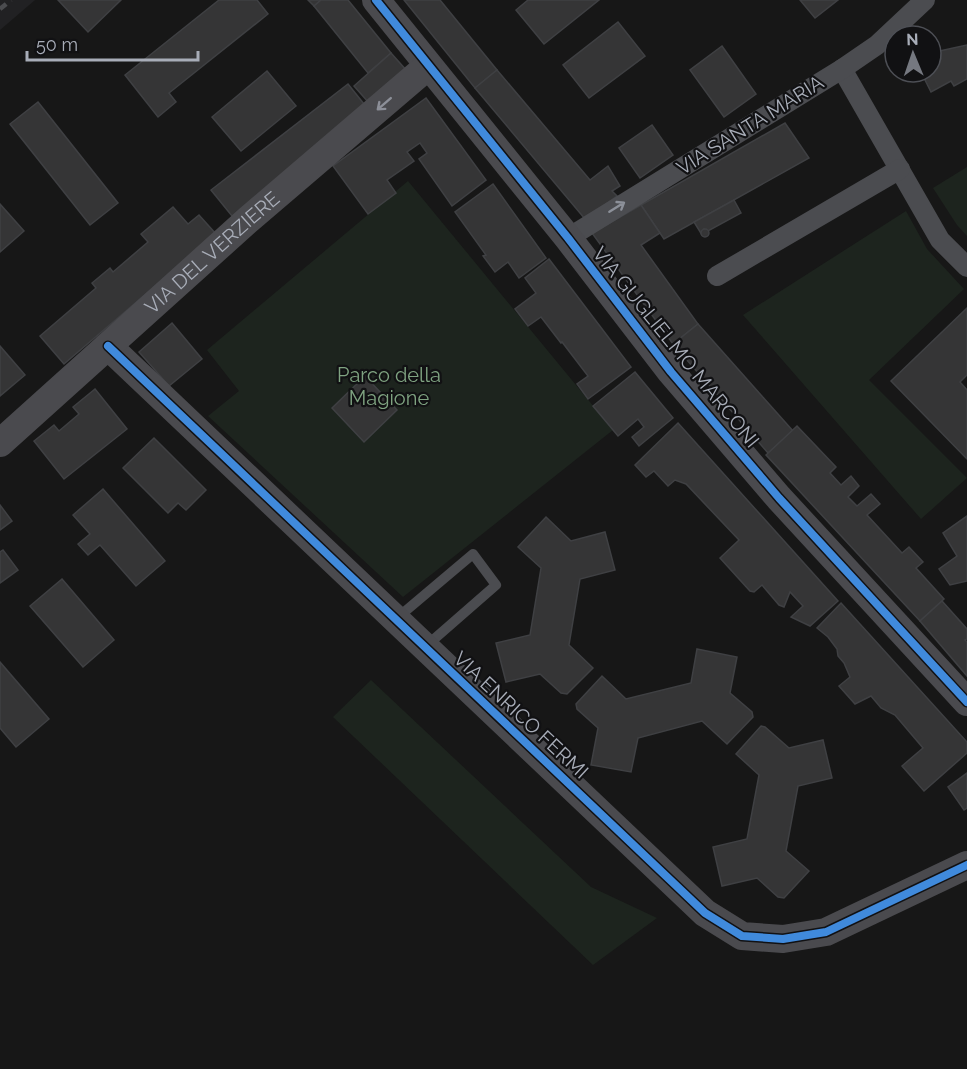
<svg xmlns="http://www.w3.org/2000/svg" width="967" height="1069" font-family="Raleway,sans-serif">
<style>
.built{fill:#212123}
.green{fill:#1d241e}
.building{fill:#353536;stroke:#3f4043;stroke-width:1.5}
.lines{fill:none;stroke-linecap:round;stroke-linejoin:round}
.lane{stroke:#4b4c50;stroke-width:10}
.street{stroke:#4b4c50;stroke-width:20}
.secondary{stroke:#4a4a4e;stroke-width:28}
.rail{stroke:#4b4c4f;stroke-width:4.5;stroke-dasharray:8 6;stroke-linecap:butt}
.cycleway-casing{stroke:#111113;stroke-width:11}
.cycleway{stroke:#408adc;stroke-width:8}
.oneway{stroke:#8c8f98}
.oneway2{stroke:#8c9099}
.labels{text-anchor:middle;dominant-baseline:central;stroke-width:4.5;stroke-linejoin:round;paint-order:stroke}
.street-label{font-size:20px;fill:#a8adb8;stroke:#111113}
.park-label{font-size:20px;fill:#7fa381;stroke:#111113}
</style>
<rect width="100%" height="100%" fill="#171717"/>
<path class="built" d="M0 0H35L0 30Z"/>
<g class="green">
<path d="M967 167V236L957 225 933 188Z"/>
<path d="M408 181 613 430 403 597 208 416 239 391 207 350Z"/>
<path d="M906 211 927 249 964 289 869 380 967 478 921 519 743 315Z"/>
<path d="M371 680 591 887 657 918 593 965 333 717Z"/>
</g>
<g class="building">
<path d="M58 0H121L88 32Z"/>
<path d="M219 0H257L268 14 169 93 176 102 158 117 125 75Z"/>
<path d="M308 0H321L314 6Z"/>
<path d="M321 0H348L391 53 368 73 314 6Z"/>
<path d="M404 0H440L497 70 475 88Z"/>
<path d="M528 0H599L544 44 516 10Z"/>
<path d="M800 0H838L815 18Z"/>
<path d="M618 22 645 56 589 98 563 65Z"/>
<path d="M967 45V79L954 86 951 81 931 92 921 72H931V55L935 52Z"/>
<path d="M722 46 756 94 724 117 690 70Z"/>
<path d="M391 53 407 71 369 103 354 86Z"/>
<path d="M497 70 590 180 608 166 620 186 612 191 617 196 585 219 475 88Z"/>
<path d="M267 71 296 106 241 151 212 117Z"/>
<path d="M348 84 368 109 232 216 211 190Z"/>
<path d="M426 98 486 180 452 206 419 159 427 153 420 143 407 152 414 161 387 180 396 193 368 214 333 166Z"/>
<path d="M38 102 118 203 90 225 10 124Z"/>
<path d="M785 123 809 158 664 239 641 205Z"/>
<path d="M652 125 673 155 640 178 619 148Z"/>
<path d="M493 184 546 258 519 278 508 262 495 272 483 256 486 255 455 212Z"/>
<path d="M734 200 741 213 708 231 704 229 702 235 694 222Z"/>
<path d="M0 204 24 231 0 252Z"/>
<path d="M641 205 660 233 641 245 698 324 673 344 592 233Z"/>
<path d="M173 207 188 224 199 215 216 234 64 364 40 336 96 288 92 283 110 268 113 272 148 242 141 234Z"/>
<circle cx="705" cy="233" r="4"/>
<path d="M549 259 631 367 588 399 577 384 588 376 562 342 561 343 541 317 528 326 515 309 536 293 525 278Z"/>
<path d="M967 308V375L960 382 967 390V459L891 381Z"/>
<path d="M172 323 202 359 169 386 139 352Z"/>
<path d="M698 324 793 431 768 453 673 344Z"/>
<path d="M0 346 25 375 0 396Z"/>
<path d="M635 372 673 418 639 446 632 437 644 427 638 419 618 436 593 406Z"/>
<path d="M365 376 397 410 364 442 332 408Z"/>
<path d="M95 389 127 429 64 479 34 441 54 425 59 431 79 414 73 407Z"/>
<path d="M678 423 838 601 810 626 791 617 803 606 790 592 784 607 779 605 762 585 754 592 750 591 720 558 739 540 686 484 675 480 668 486 654 471 646 477 635 465Z"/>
<path d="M797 426 836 467 830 473 841 485 851 476 859 486 848 497 857 506 871 494 880 504 867 515 902 553 909 547 923 562 916 568 944 599 920 621 766 455Z"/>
<path d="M154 438 206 490 186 510 178 503 168 513 123 468Z"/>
<path d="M103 489 165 561 136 586 100 545 88 555 78 544 90 534 73 515Z"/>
<path d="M0 505 12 521 0 530Z"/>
<path d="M967 516V581L950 585 939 569 957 556 943 533Z"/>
<path d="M546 517 571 541 605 532 615 570 580 579 569 645 593 668 567 694 561 693 540 674 506 682 496 643 530 635 541 568 518 547Z"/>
<path d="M3 550 18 570 0 583V552Z"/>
<path d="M62 579 114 640 83 667 30 606Z"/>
<path d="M942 601 967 629V639L965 640 967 642V676L920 621Z"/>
<path d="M841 603 967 742V753L924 791 902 766 923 748 895 715 881 708 871 696 855 704 839 686 850 677 844 663 838 656 837 649 828 637 817 628Z"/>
<path d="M697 649 737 657 730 693 752 712 753 717 727 744 702 721 638 738 631 772 591 765 598 728 577 709 576 704 602 676 626 699 691 683Z"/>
<path d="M0 662 49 719 16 747 0 728Z"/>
<path d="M761 726 765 727 789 748 823 740 832 778 798 786 786 851 809 871 784 898 778 897 757 878 722 886 713 847 747 839 759 775 736 754Z"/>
<path d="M967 773V808L964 810 948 787Z"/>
</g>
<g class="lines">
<path class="lane" d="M396 619 473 554 496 585 425 647"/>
<g class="street">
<path d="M842 69 940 240 967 267"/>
<path d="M568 238 842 69 877 45 925 0"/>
<path d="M717 276 900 169"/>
</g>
<g class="secondary">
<path d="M376 0 568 238 671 372 779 498 967 702"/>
<path d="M108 346 705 913 742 936 783 939 826 932 967 865"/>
<path id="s1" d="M0 443 249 219 428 66"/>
</g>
<path class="rail" d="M0 9 11 0"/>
<g class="cycleway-casing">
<g id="cycleway">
<path d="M376 0 568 238 671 372 779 498 967 702"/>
<path d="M108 346 705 913 742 936 783 939 826 932 967 865"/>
</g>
</g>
<use href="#cycleway" class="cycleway"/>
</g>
<defs><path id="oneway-shaft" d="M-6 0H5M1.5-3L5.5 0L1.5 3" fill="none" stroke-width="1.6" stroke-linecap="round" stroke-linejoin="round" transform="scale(1.5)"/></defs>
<use class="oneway" href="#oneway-shaft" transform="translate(384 104) rotate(139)"/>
<use class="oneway2" href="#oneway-shaft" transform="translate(617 207) rotate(-32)"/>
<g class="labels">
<g class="street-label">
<text transform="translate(750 125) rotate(-32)">VIA SANTA MARIA</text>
<text stroke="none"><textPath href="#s1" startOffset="285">VIA DEL VERZIERE</textPath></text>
<text transform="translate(676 347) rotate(51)">VIA GUGLIELMO MARCONI</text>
<text transform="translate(521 715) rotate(43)">VIA ENRICO FERMI</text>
</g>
<g class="park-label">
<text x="389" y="375">Parco della<tspan x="389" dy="23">Magione</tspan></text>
</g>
</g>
<g transform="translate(913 54) rotate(358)"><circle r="28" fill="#111113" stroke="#4d4f55" stroke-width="1.5"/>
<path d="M0-4.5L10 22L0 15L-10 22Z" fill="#757880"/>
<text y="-9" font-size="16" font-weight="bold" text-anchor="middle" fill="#a8adb8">N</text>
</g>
<path d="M27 51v9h171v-9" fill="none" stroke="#a8adb8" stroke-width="3"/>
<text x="36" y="51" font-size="18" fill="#a8adb8" stroke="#111113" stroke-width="4.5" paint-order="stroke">50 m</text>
</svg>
